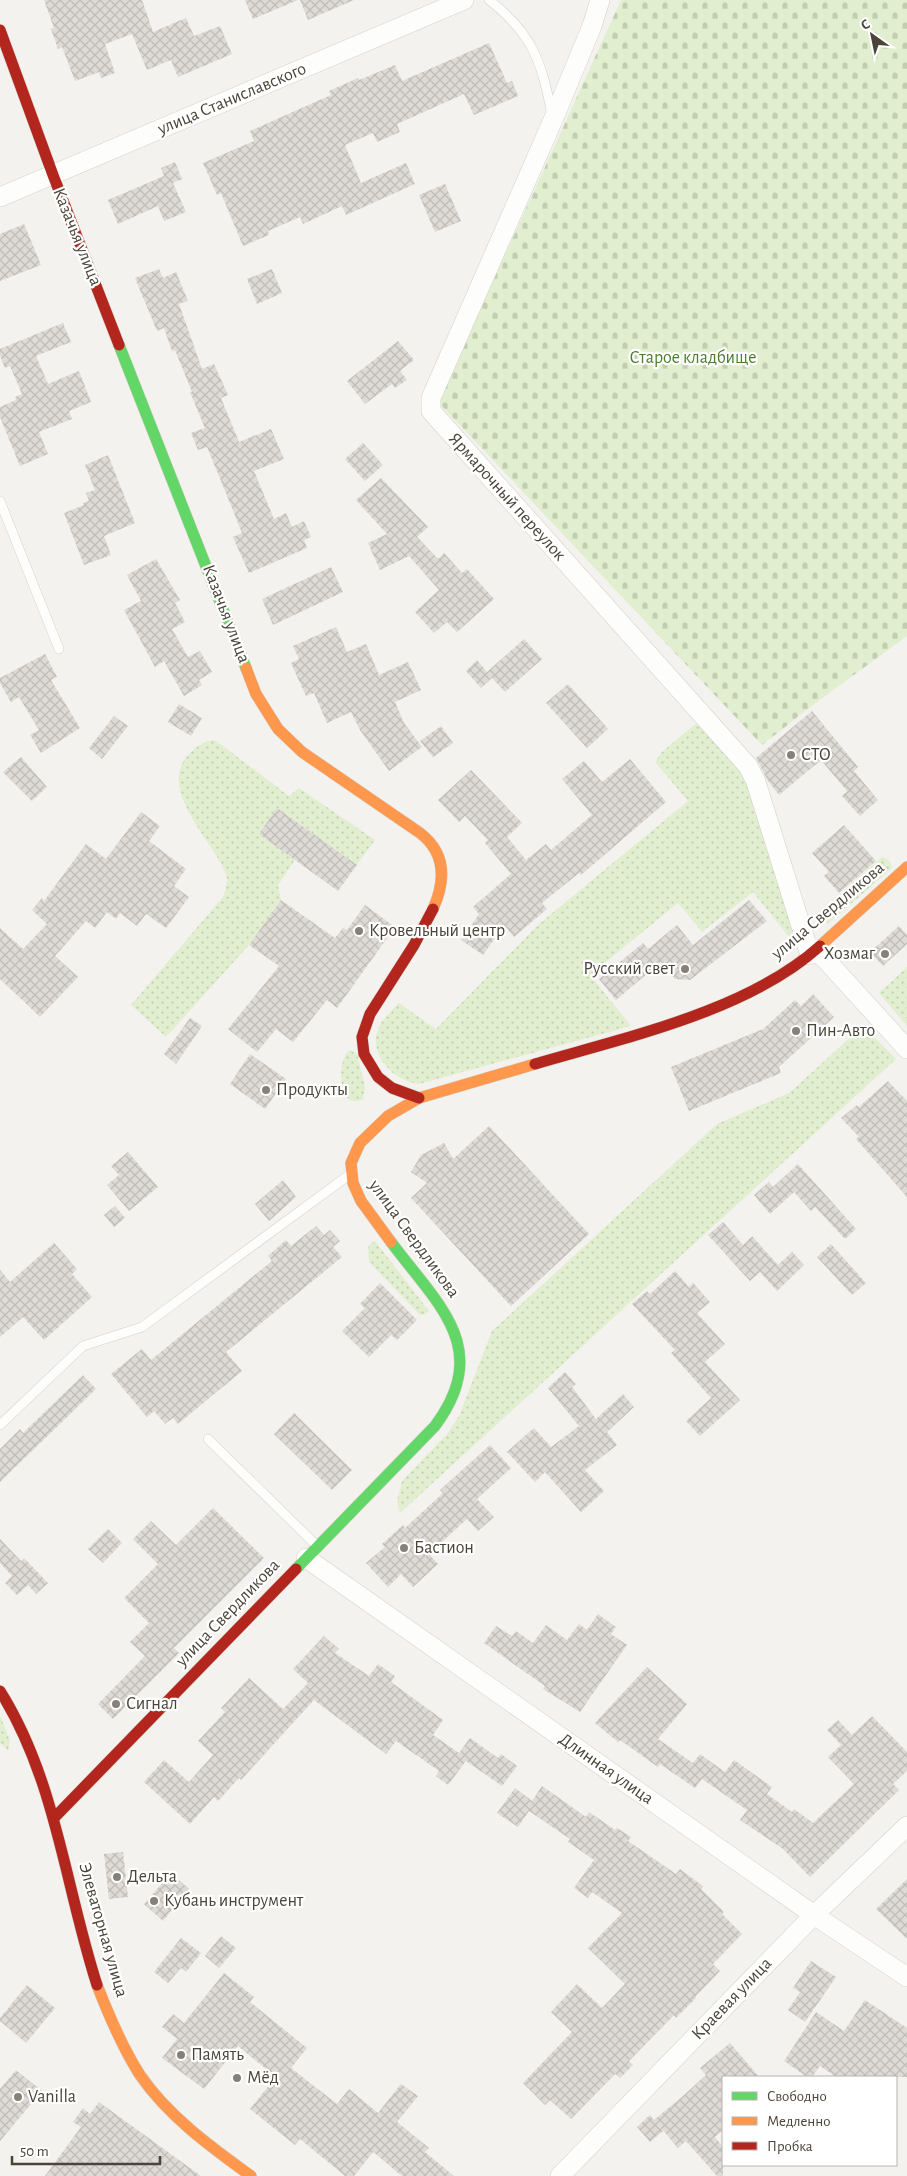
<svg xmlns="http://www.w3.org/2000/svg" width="907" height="2176" font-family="'Alegreya Sans',sans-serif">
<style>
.grass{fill:url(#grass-dots)}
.cemetery{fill:url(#cemetery-stones)}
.building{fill:url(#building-cross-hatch)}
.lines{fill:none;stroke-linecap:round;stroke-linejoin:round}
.lane-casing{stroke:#d2d0cb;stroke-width:10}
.street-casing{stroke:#d2d0cb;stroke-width:20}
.fast-casing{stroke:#d3cfc5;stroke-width:12}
.slow-casing{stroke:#d3cfc5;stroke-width:12}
.jam-casing{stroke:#d3cfc5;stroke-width:12}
.lane{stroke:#fdfdfc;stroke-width:9}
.street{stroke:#fdfdfc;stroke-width:19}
.fast{stroke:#63d668;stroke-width:11}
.slow{stroke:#ff974d;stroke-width:11}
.jam{stroke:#b3261e;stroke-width:11}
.poi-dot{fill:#868178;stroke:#fff;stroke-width:2}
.labels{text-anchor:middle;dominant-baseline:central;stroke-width:4.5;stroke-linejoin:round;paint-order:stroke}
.street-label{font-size:18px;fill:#4b4439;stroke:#fff}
.park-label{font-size:18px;fill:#4a7f2a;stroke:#fff}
.poi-label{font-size:18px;fill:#4b4439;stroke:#fff;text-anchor:start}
</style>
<defs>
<pattern id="grass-dots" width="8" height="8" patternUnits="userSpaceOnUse" patternTransform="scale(1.25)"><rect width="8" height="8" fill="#e1eecf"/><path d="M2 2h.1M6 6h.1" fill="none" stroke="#c3cdb2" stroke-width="1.8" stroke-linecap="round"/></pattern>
<pattern id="cemetery-stones" width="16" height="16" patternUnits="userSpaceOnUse" patternTransform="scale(1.25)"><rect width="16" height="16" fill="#e1eecf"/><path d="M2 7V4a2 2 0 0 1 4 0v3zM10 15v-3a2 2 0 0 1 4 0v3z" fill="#c3cdb2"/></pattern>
<pattern id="building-cross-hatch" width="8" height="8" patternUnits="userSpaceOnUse" patternTransform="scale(1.25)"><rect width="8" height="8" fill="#dedbd6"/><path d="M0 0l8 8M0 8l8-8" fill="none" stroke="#c0bdb8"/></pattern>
</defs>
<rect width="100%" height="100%" fill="#f4f2ee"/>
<g class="grass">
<path d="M695 724 700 725 727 753 744 776 793 926 790 938 753 892 702 932 678 903 590 975 631 1026 419 1084C392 1081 364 1051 381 1023 386 1016 393 1009 399 1003L436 1029 539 924 688 801 655 762 661 753Z"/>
<path d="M215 740 289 796 299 788 375 840 357 865 277 808 259 834 295 860 278 885 281 900 249 945 166 1037 131 1005 223 897C226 889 228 882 226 874 215 843 155 789 189 754 197 746 204 741 215 740Z"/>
<path d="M882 857 890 861 892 868 828 924 821 920 818 913Z"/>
<path d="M907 967V1026L879 993Z"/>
<path d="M863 1026 896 1059 400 1513 397 1501 402 1481 447 1434 459 1416 492 1331 717 1124 789 1093Z"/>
<path d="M350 1050 357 1054 365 1087 363 1099C337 1113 336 1058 350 1050Z"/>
<path d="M375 1241 429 1311 426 1314 420 1315 369 1262 368 1246Z"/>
<path d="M0 1715 10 1741 8 1751 0 1743Z"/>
</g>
<path class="cemetery" d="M621 0H907V636L813 705 762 745 438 402Z"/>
<g class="building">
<path d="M44 0H142L153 32 186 18 194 36 220 26 232 54 178 77 171 60 147 70 132 34 105 44 115 73 101 78 99 72 75 81 62 47 58 49 51 29 54 28Z"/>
<path d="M245 0H298L253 19Z"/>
<path d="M300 0H354L308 20Z"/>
<path d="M489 43 507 83 512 81 518 96 474 115 464 94 397 124 400 132 377 142 373 133 345 145 361 183 406 163 415 184 346 215 342 206 303 224 300 217 268 231 269 235 243 246 221 193 217 195 203 163 254 141 250 131 331 95 329 91 358 78 359 80 395 65 402 81Z"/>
<path d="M175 162 182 179 173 183 186 212 164 221 158 206 118 224 108 200 164 176 161 168Z"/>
<path d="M445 184 461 221 435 232 419 195Z"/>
<path d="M24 224 41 265 0 281V234Z"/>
<path d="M159 269 163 278 176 272 188 301 179 304 202 369 214 364 228 395 221 398 239 442 271 429 284 459 254 471 274 519 286 513 292 527 304 521 311 537 304 540 307 548 249 573 233 537 242 533 228 498 207 447 198 450 191 433 205 428 190 392H192L175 350 172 351 164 328 157 331 135 278Z"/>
<path d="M272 269 282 293 257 304 247 279Z"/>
<path d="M63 323 71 342 36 356 48 384 79 371 91 402 69 411 72 419 39 432 48 454 20 466 0 417V407L16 400 15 397 22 394 10 366 5 368 0 356V349Z"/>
<path d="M398 341 414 360 400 371 407 380 395 388 392 384 365 404 347 381Z"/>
<path d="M363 443 383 465 365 481 345 459Z"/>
<path d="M108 455 135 523 104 536 111 555 84 565 64 513 84 505 83 503 89 501 86 493 95 490 85 465Z"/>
<path d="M381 478 428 527 417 537 438 559 444 553 462 573 467 569 494 599 457 632 447 622 434 633 415 612 439 590 409 556 380 570 368 543 387 534 356 500Z"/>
<path d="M156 559 180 600 175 603 185 622 172 629 188 657 200 651 212 672 199 680 202 685 184 696 164 661 155 667 124 610 141 601 127 575Z"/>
<path d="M331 567 343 592 273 625 262 599Z"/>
<path d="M336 627 347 652 366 644 379 675 408 662 421 690 395 702 404 723 422 747 389 771 360 730 351 712 327 723 314 693 306 696 291 663 299 659 293 646Z"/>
<path d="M524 639 542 659 505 692 492 678 481 688 466 671 477 660 487 672Z"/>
<path d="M45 654 57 677 51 680 80 728 41 753 30 735 39 730 19 697 11 702 0 683V678Z"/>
<path d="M568 684 608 729 587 748 546 703Z"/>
<path d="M179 704 202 718 191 736 168 722Z"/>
<path d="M812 711 858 767 854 771 878 800 860 816 842 796 847 791 821 760 779 795 768 781 756 758Z"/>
<path d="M114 716 128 726 102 759 89 748Z"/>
<path d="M441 726 453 743 433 757 420 741Z"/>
<path d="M21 757 47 787 32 801 3 772Z"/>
<path d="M630 759 666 802 581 875 579 873 542 903 547 909 514 937 504 925 483 955 461 940 479 914 473 907 511 874 485 843 488 840 465 816 459 822 438 800 471 770 522 823 507 837 526 860 546 844 551 850 592 815 562 779 584 761 602 782Z"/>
<path d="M277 808 357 865 338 891 259 834Z"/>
<path d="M141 812 160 826 149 841 186 869 174 886 189 897 166 928 146 914 137 926 120 913 116 919 107 912 95 928 86 921 55 956 78 977 40 1017 0 979V928L23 949 47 924 32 910 42 898 44 901 86 844 106 859Z"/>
<path d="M844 825 876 861 839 893 824 876 829 872 812 853Z"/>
<path d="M281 900 335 938 343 928 347 930 365 905 395 927 337 1008 327 1000 293 1042 276 1029 257 1052 228 1029 279 966 249 945Z"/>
<path d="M749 900 767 921 690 980 675 979 661 962 616 1000 599 979 643 943 648 949 677 925 693 945Z"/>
<path d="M899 926 907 935V944L883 966 870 952Z"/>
<path d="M813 994 834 1017 779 1067 781 1073 689 1111 671 1067 763 1029 795 1000 801 1006Z"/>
<path d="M190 1018 202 1026 176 1064 164 1054Z"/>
<path d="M250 1054 286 1079 265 1109 230 1084Z"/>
<path d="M888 1081 907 1101V1197L856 1139 859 1137 841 1118 857 1105 859 1107Z"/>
<path d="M489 1126 589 1234 511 1306 411 1198 427 1183 411 1172 421 1155 444 1143 453 1159Z"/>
<path d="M128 1152 158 1187 129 1211 107 1185 119 1175 111 1166Z"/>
<path d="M798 1164 856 1229 845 1239 815 1207 811 1211 794 1192 770 1214 754 1195 769 1182 773 1187Z"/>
<path d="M283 1180 296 1197 269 1221 255 1204Z"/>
<path d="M115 1206 125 1218 114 1227 104 1215Z"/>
<path d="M723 1222 743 1245 752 1236 778 1265 792 1252 804 1265 777 1291 760 1272 750 1281 708 1235Z"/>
<path d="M316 1226 324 1235 330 1230 340 1241 333 1247 342 1257 226 1352 242 1371 178 1424 173 1418 165 1424 154 1411 147 1417 111 1374 142 1349 151 1360 272 1261 268 1256 286 1240 291 1246Z"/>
<path d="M54 1243 77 1269 72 1274 92 1297 44 1340 23 1317 0 1337V1270L10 1282Z"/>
<path d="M831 1244 866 1283 852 1295 817 1257Z"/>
<path d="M675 1271 689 1287 693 1283 710 1302 697 1313 725 1344 705 1362 740 1400 700 1436 686 1421 711 1398 671 1353 675 1350 632 1304 647 1291 650 1294Z"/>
<path d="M380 1283 417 1320 397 1340 391 1335 369 1357 342 1331 365 1308 360 1304Z"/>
<path d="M565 1372 576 1384 572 1387 596 1419 623 1394 634 1407 607 1432 617 1445 585 1470 604 1491 581 1512 545 1472 535 1482 507 1452 534 1428 551 1447 579 1426 548 1388Z"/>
<path d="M83 1375 96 1389 0 1482V1449L20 1429 23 1433Z"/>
<path d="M294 1413 352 1470 332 1490 274 1434Z"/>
<path d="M490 1445 511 1468 477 1499 494 1517 478 1531 467 1519 429 1554 438 1564 413 1587 401 1574 388 1587 366 1563 385 1547 382 1544 403 1525 405 1528 443 1493 440 1490Z"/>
<path d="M213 1508 264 1558 174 1648 179 1653 113 1719 98 1704 145 1656 130 1642 149 1623 124 1598 158 1564 133 1539 151 1521 176 1545Z"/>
<path d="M108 1529 122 1543 103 1563 88 1549Z"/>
<path d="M0 1539 21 1561 24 1558 48 1583 36 1594 28 1585 17 1595 5 1583 12 1576 0 1563Z"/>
<path d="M598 1614 616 1627 611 1634 627 1645 580 1712 543 1689 545 1686 484 1643 496 1626 512 1636 516 1631 533 1643 546 1625 567 1640 579 1624 587 1630Z"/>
<path d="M324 1636 339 1649 335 1653 369 1676 378 1664 395 1676 391 1682 443 1720 433 1735 459 1753 470 1738 498 1758 501 1754 517 1766 502 1786 466 1761 448 1785 436 1776 439 1771 396 1741 386 1754 314 1700 241 1780 239 1778 218 1801 214 1797 190 1824 144 1782 164 1760 189 1782 213 1755 198 1741 225 1712 221 1708 249 1678 283 1709 308 1683 293 1669Z"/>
<path d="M647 1667 687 1704 658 1739 693 1763 700 1754 725 1772 734 1760 772 1787 767 1794 792 1812 794 1809 813 1823 854 1784 828 1757 841 1745 827 1730 838 1720 852 1735 872 1716 907 1752V1771L893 1784 899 1790 810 1877 783 1849 740 1820 747 1810 702 1779 695 1788 660 1764 658 1767 620 1740 618 1742 595 1723Z"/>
<path d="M542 1786 586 1817 589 1812 615 1830 617 1828 631 1837 628 1841 676 1874 680 1869 703 1886 701 1889 724 1912 722 1914 742 1934 713 1964 720 1971 695 1997 696 1998 676 2018 674 2015 629 2061 633 2065 620 2078 615 2074 571 2119 550 2100 545 2105 523 2083 572 2032 551 2012 577 1984 602 2008 625 1984 588 1948 622 1913 592 1892 588 1898 574 1888 594 1860 568 1842 570 1839 529 1811 518 1827 497 1813 515 1788 532 1801Z"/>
<path d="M123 1852 128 1897 109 1899 104 1854Z"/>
<path d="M171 1873 189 1889 163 1921 144 1904Z"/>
<path d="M907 1879V1939L876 1909Z"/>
<path d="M221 1936 236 1948 219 1968 205 1956Z"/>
<path d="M181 1938 201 1953 186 1972 181 1968 168 1983 154 1972Z"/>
<path d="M811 1961 836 1977 805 2022 788 2010 800 1992 793 1988Z"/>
<path d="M224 1973 254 1997 250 2002 307 2048 291 2068 337 2104 349 2089 378 2113 401 2084 418 2096 397 2122 429 2148 425 2152 454 2176H402L373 2152 354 2176H345L300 2139 295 2145 250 2109 276 2077 238 2046 204 2089 162 2058 177 2039 162 2027 173 2014 184 2023Z"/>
<path d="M27 1985 55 2008 26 2043 0 2021V2018Z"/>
<path d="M865 2000 907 2028V2077H836L820 2066 812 2077H807L784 2061 816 2012 844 2031Z"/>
<path d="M730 2043 759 2077H723V2130L715 2137 723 2147V2176H717L686 2141 678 2148 655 2121 663 2131 650 2142 637 2127 650 2115 654 2120 683 2096 706 2075 700 2068Z"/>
<path d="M16 2070 42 2091 0 2141V2089Z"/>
<path d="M99 2102 201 2176H45L81 2127 73 2122 83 2108 90 2114Z"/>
</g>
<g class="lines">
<g class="lane-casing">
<g id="lane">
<path d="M489 0C533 34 541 61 552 114"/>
<path d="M0 501 59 649"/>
<path d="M0 1425 83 1346 142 1327 349 1175"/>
<path d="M208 1439 317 1546"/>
</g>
</g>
<g class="street-casing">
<g id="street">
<path d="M600 0 592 26 553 120 431 398V411L748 766 756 782 810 955"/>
<path d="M0 197 464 0"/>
<path d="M816 949 907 1049"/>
<path d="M306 1558 814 1915 907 1977"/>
<path d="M560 2176 814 1915 907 1826"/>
</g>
</g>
<g class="fast-casing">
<g id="fast">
<path d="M119 345 246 668"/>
<path d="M296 1569 435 1426C493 1348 438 1305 391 1242"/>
</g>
</g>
<g class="slow-casing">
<g id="slow">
<path d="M246 668 256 694 278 729 302 752 420 833C446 853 446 880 433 909"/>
<path d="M820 946 907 867"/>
<path d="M391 1242 361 1201 353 1183 351 1163 360 1143 388 1116 419 1098 535 1064"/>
<path d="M97 1985C109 2016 122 2047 140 2075 168 2116 211 2147 251 2176"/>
</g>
</g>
<g class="jam-casing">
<g id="jam">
<path d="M0 30 53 175 119 345"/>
<path d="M535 1064C627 1037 748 1011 820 946"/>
<path d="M419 1098 392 1088 378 1077 364 1054 362 1037 370 1014 414 945 433 909"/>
<path d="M0 1691C56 1780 65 1886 97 1985"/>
<path d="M54 1818 296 1569"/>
</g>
</g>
<use href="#lane" class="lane"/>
<use href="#street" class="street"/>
<use href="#fast" class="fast"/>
<use href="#slow" class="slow"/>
<use href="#jam" class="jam"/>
</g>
<g class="poi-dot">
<circle cx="791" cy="755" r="5"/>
<circle cx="359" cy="931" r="5"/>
<circle cx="885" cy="954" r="5"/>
<circle cx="685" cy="969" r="5"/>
<circle cx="796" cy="1031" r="5"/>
<circle cx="266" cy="1090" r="5"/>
<circle cx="404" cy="1548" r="5"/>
<circle cx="116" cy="1704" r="5"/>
<circle cx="117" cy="1877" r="5"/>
<circle cx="154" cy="1901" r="5"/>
<circle cx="181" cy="2055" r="5"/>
<circle cx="237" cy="2078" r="5"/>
<circle cx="18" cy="2097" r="5"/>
</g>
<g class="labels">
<g class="street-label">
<text transform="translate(232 99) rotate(-23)">улица Станиславского</text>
<text transform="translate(77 237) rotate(68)">Казачья улица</text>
<text transform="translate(507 497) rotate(48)">Ярмарочный переулок</text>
<text transform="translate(226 614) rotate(69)">Казачья улица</text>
<text transform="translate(828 911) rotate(-40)">улица Свердликова</text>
<text transform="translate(414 1239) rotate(54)">улица Свердликова</text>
<text transform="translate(228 1613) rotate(-46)">улица Свердликова</text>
<text transform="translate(606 1769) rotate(35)">Длинная улица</text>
<text transform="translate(103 1930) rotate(74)">Элеваторная улица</text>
<text transform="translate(732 1999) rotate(-46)">Краевая улица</text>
</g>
<g class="park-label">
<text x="693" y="358">Старое кладбище</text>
</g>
<g class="poi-label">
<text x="801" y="755">СТО</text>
<text x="369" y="931">Кровельный центр</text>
<text x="875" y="954" text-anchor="end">Хозмаг</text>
<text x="675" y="969" text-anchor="end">Русский свет</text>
<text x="806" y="1031">Пин-Авто</text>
<text x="276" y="1090">Продукты</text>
<text x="414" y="1548">Бастион</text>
<text x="126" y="1704">Сигнал</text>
<text x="127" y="1877">Дельта</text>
<text x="164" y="1901">Кубань инструмент</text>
<text x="191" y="2055">Память</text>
<text x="247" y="2078">Мёд</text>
<text x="28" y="2097">Vanilla</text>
</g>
</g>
<rect x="722" y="2076" width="175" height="90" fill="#ffffff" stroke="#b7b4b0"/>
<rect x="732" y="2092" width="25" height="8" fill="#63d668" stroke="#b7b4b0"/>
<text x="767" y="2101" font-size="15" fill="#4b4439">Свободно</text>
<rect x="732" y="2117" width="25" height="8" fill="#ff974d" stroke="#b7b4b0"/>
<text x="767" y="2126" font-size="15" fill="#4b4439">Медленно</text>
<rect x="732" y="2142" width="25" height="8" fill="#b3261e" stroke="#b7b4b0"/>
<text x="767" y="2151" font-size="15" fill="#4b4439">Пробка</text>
<g transform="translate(872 35) rotate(327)" stroke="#ffffff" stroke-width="4" paint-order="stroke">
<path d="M0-4L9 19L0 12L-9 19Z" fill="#4b4439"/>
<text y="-8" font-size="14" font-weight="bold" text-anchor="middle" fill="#4b4439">С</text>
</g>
<path d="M12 2156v8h148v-8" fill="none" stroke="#4b4439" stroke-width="2.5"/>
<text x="20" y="2156" font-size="15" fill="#4b4439" stroke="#ffffff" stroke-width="4" paint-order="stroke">50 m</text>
</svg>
